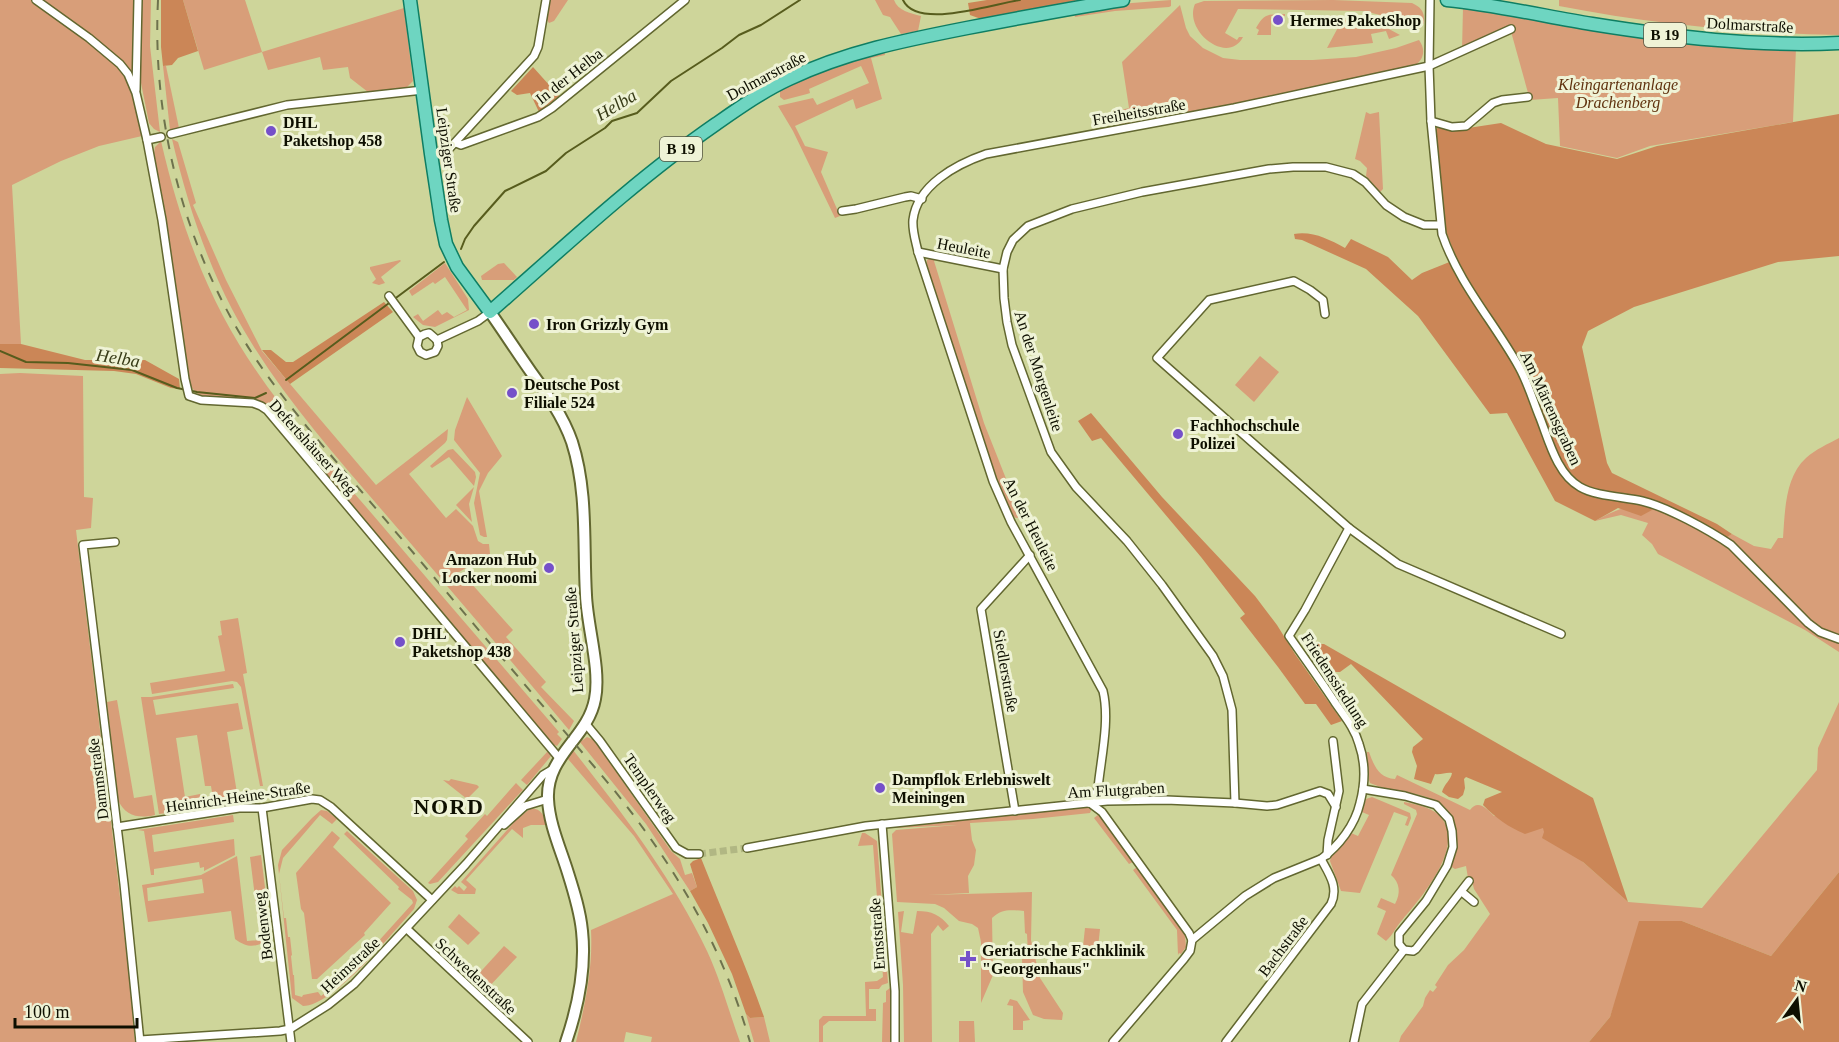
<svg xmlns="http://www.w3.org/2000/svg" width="1839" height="1042" font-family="Georgia,serif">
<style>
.green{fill:#d89e79;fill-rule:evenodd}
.forest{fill:#cb8657}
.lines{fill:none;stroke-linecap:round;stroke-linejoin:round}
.stream{stroke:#575c1d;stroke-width:2}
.minor-tunnel{stroke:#b1b783;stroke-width:7;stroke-dasharray:7 3.5;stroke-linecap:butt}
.minor-casing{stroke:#626730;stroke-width:10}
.secondary-casing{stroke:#626730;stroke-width:14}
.primary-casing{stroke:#0e7e63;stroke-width:15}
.minor{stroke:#fff;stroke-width:7}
.secondary{stroke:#fff;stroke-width:10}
.primary{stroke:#6ed5c1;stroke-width:12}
.rail{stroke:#6e724d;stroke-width:2;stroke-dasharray:10 10;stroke-linecap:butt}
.poi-dot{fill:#7550c9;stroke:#eff3d6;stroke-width:2}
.labels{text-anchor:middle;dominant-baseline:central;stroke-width:6;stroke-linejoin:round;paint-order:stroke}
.shield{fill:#eff3d6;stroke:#525340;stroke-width:1.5}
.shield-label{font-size:15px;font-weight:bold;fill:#0e0f00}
.poi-label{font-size:16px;font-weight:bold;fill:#0e0f00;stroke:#eff3d6;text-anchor:start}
.street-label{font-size:16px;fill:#0e0f00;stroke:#eff3d6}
.park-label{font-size:16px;font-style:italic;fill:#60320e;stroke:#eff3d6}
.water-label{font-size:18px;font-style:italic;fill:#373b17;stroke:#eff3d6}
.district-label{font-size:22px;font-weight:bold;letter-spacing:1.5px;fill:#0e0f00;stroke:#eff3d6}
</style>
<rect width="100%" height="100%" fill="#ced59a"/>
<g class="green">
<path d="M0 0H136L132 72 121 59C122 75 128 79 133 94 138 107 140 122 142 136L99 146 61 161 12 185 21 344H0Z"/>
<path d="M140 0H151L150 46 160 132 154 129 149 123 142 88 139 72Z"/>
<path d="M183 0H245L262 52 404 8 413 81 406 88 368 92 350 78 348 67 323 70 320 57 268 70 262 52 204 70Z"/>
<path d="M550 0H568L554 21 549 23 547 20Z"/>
<path d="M875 0H894C898 11 910 13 921 16L918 31 901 34 890 17 883 15Z"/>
<path d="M1171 0V6L1169 7 1115 11 1075 17 1074 11 1132 3Z"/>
<path d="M1333 0 1412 3C1421 7 1425 12 1424 23L1418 30 1414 31 1380 15 1364 11 1238 9 1225 33 1237 40 1239 37H1243C1228 66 1183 31 1195 4L1204 1Z"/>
<path d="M1559 0H1839V35C1744 33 1652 24 1559 6Z"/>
<path d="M1180 5 1186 28 1190 36 1203 48 1223 58 1240 60H1313L1356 57 1396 48 1419 40C1427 51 1423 62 1411 68L1181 115 1116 126 1113 112 1129 108 1122 62Z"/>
<path d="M1463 8 1637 35 1796 48 1793 122 1650 146 1617 158 1560 146 1558 98 1530 100 1510 28 1462 50Z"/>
<path d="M1285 14V16H1271V35H1257L1259 30 1256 28C1265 12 1269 15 1285 14Z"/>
<path d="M1342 20 1376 22 1400 35 1389 39 1386 31 1371 34 1373 43 1327 48Z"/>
<path d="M884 51 885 55 871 58 882 99 856 109 853 99 795 126 805 146 828 152 821 172 840 216 835 218 793 131 778 106 813 98 817 105 869 83 861 66 809 89 810 93 807 94 784 100 780 97V88L824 68Z"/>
<path d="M163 66H166L179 128 170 130Z"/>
<path d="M1366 112 1370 114 1379 112 1383 189 1380 192 1366 176 1367 168 1360 161 1355 159Z"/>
<path d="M172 139 178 142 196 203 193 205 226 280 262 351 376 485 448 429 447 440 445 443 409 474 446 518 456 509 473 526 478 541 483 544H489L490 554 454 575 456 586 464 582H470L513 630 506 637 546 682 541 687 574 721 569 730C507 656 444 582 381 509 327 446 271 383 232 309 204 255 186 198 172 139Z"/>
<path d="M161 141C175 202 194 261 223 316 262 390 319 452 373 515 435 588 497 660 559 732L557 734 562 739 557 746 552 744 272 410 258 401 202 396C193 392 191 387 187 377L166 217 154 153 155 147Z"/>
<path d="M932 257H937L934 261 984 423 1018 509H1023L1025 517 1016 518 1010 514 992 470 926 266 927 260Z"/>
<path d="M400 260 401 261 381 277 385 283 379 285 372 283 376 279 370 269V267Z"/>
<path d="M445 263 468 299 469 310 435 327 423 325 413 317 418 314 423 321 438 310 442 315 447 312 454 317 467 310 445 277 435 284 433 282 412 296 409 291Z"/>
<path d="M504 263 517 277 514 280H482L481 276 498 264Z"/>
<path d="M1260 356 1279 372 1254 402 1235 385Z"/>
<path d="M20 373 83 376 84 497 93 498 91 528 76 530 128 964 135 1042H0V374Z"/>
<path d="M467 397 502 456 488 473 479 491 487 537H484L480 535 474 503 480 473 454 440 455 430Z"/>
<path d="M1839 438V652L1805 630 1658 554 1652 544 1642 535 1648 523 1621 515 1595 521C1613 511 1631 503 1653 503 1665 503 1713 530 1726 538L1732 534 1754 546 1771 549 1778 538H1783C1785 511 1785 477 1806 458 1816 449 1828 444 1839 438Z"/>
<path d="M453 449 475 472 476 477 474 486 449 457 432 468 430 466 448 450Z"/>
<path d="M474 487 469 504 472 522 456 505Z"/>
<path d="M238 618 247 673 243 674 263 786H260L241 687 237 682 232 681 152 694 150 683 225 671 218 636 222 635 220 621Z"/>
<path d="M233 684 234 688 153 700 156 715 238 703 243 729 227 732 237 793 229 794 230 802 214 805 211 786H205L197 735 176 738 185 797 200 794 202 808 159 814 141 697H151Z"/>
<path d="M117 700 134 798 152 795 155 815C139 819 125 816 118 800L107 702Z"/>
<path d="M1839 702V872L1771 956 1682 921 1619 991 1610 1017 1589 1042H1399L1401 1036 1423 1006 1425 998 1430 990 1433 992 1437 987 1435 985 1448 965 1464 950 1490 914 1474 889 1472 881 1468 878 1466 866 1455 869 1450 866C1458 843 1461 813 1434 800 1414 791 1390 792 1370 783L1369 780 1367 752H1369C1374 766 1379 778 1395 779L1397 775 1470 810C1478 799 1487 809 1494 816H1547L1583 862 1628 902 1702 908 1817 770 1818 748Z"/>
<path d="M587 737 594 740 671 851 680 859 685 875 692 873 697 887 690 891 646 824 580 742Z"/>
<path d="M573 750C623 814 672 877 707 951 721 981 729 1012 740 1042H651L652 1037 626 1032 624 1042H576C585 1005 593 969 591 930L673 894 634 836 568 759Z"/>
<path d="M548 751 551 756 527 785 521 780Z"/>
<path d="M451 779 477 785 479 787 467 799 443 780 449 781Z"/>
<path d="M516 783 523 790 519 794 438 882 430 884 428 883 468 839 465 836 485 814 487 816Z"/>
<path d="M1372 797 1410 813 1411 818 1408 826 1405 825 1408 817 1394 812 1360 893 1341 891 1330 861 1332 853 1351 833 1358 836 1369 815 1362 812 1366 799Z"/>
<path d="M1404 802C1414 804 1426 806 1435 812 1472 839 1422 897 1403 919 1397 925 1393 935 1386 941L1377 934 1386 911 1377 907 1381 898 1395 904C1401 893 1400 883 1391 875L1417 814 1416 810 1404 804Z"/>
<path d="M1082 806 1092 808 1090 813 1033 819 970 823 972 840 976 850 974 865 968 876 969 893 928 895 1032 892 1031 940 1040 978 1063 1013 1062 1020 1044 1019 1033 1015 1023 992 1022 957 1028 954 1027 934 1025 933 1024 911C1012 910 1002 908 992 918L993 975 981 1003V942L978 928 972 924 959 921 944 908 935 904 897 902 892 834 896 830 957 825 895 828 902 825Z"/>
<path d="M531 808C542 809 544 816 547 825H531L523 828V838L512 829 466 880 476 889 475 894H458L451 890 455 886 457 888 459 886 464 891 467 887 461 882 516 820Z"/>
<path d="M321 810 327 811 337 819 332 824 320 815 283 858 279 874 284 918H286L288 937H290L292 955 291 956 293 975H294L295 995 302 997 303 995 318 992 321 996 338 983V981L366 955 413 903 412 900 398 889 399 887 344 834 347 831 413 891 417 900 414 909C393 932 334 1006 303 1006L292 998 278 865 282 850 312 818Z"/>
<path d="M1099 814 1133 862 1129 864 1094 818Z"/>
<path d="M233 815 234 822 152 835 154 852 234 839 235 855 204 871V867L200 868 199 862 154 869V875H151L144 831 138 830Z"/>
<path d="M332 831 340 838 333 847 391 903 364 933 365 935 317 979H312L304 913 301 909 296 873Z"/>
<path d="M862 833H865L877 841 888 983 882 985 879 989H869V1009H876V1021H829L823 1026V1042H819V1020L823 1016H866L865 982 877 981 883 977 873 845 858 846Z"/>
<path d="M261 855 271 936 260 937 250 857Z"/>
<path d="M237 856 247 941 272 939C257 946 250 950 235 939L231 911 148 922 142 885 201 875ZM202 879 204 893 148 901 147 888Z"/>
<path d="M1137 867 1185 935 1186 947 1181 954 1179 953 1178 955 1177 930 1133 870Z"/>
<path d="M904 911 901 932 913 934 917 911C932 911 940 915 949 926L943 931 938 925 931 934 932 1042H904L903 985 898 912Z"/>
<path d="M459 914 480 933 468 945 448 927Z"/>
<path d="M1085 928 1100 929 1097 957 1082 956Z"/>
<path d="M504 946 517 957 485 991 473 980Z"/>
<path d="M890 988V1042H882L883 1003 886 1002V991Z"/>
<path d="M1010 999 1017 1001 1030 1020 1023 1021V1030H1013V1006L1007 1005Z"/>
<path d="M746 1014 750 1018 764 1017 770 1042H754Z"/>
<path d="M959 1021H974L975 1042H959Z"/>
</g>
<g class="forest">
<path d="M161 0H183L198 51 178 58 172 65 163 66 161 47Z"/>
<path d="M987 0H1080L981 19 970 15 968 3Z"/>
<path d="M533 67 559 96 539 112 530 93 517 95 511 91Z"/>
<path d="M1839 114V256L1778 262 1634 307 1588 331 1582 347 1607 463 1612 473 1717 524 1732 534 1726 538 1701 524 1655 503 1652 510 1641 516 1618 508 1595 521 1555 501 1507 413 1490 414 1418 316 1366 269 1302 240 1295 239 1294 234C1313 231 1328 239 1345 248L1351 239 1388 257 1412 280 1422 273 1457 259 1444 227 1435 131 1438 127 1455 130 1501 123 1546 144 1617 159 1657 146Z"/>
<path d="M384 302 393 312 290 384 262 350H271L286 362H293Z"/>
<path d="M0 344H21L85 360H145L179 379 180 389 171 388 136 374 114 371 0 368Z"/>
<path d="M1091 413 1162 497 1255 596 1277 625 1295 654 1342 721 1331 725 1316 704H1305L1278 667 1240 618 1245 614 1201 557 1101 438 1092 441 1078 421Z"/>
<path d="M1308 644H1324L1593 798 1628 902 1583 862 1542 838 1544 832 1543 828 1525 834C1508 827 1496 818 1483 805L1485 799 1502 792 1466 777 1464 779 1465 788 1463 795 1458 799 1449 797 1442 792C1444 784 1451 780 1452 773 1446 772 1441 775 1435 774L1431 784 1414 779 1417 766 1412 752 1413 747 1423 739 1351 664 1340 672H1329Z"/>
<path d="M701 858C722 911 745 963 764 1017L750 1018 746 1014 732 974 708 923 690 891 697 887 690 864 693 861Z"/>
<path d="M1839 872V1042H1589L1610 1017 1639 921H1682L1771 956Z"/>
</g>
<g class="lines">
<g class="stream">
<path d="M903 0C917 30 993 4 1020 0"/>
<path d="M461 249 465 239 474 226 505 191 546 171 566 153 605 128 612 121 637 113 671 81 722 48 739 35 761 25 800 0"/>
<path d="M0 351 26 362 68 363 132 370 177 388 197 392 255 398 266 393"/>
<path d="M286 380 444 262"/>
</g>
<path class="minor-tunnel" d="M699 854 747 848"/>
<g class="minor-casing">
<g id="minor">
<path d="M36 0 89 38 120 64 128 74 136 93 147 140 162 220 185 379 189 396 201 400 253 403 261 406 267 410 559 758"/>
<path d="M1430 0 1429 66 1431 121 1442 234C1459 284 1494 322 1519 367 1528 383 1533 401 1540 418 1549 441 1557 474 1580 487 1595 496 1624 497 1642 501 1667 507 1709 530 1731 545L1808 623 1820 632 1839 639"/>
<path d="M136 90 138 0"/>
<path d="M1431 121 1452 127 1466 126 1493 103 1502 100 1528 97"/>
<path d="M171 134 287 105 423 90"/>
<path d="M147 140 161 137"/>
<path d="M456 143 461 145 538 117 552 108 685 0"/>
<path d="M431 154 449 149 534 56 538 47 546 0"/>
<path d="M842 211 856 209 905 197 911 196 922 199"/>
<path d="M918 252 1003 269"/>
<path d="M389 296 419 337"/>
<path d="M1325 314 1323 300 1310 290 1294 281 1209 300 1157 358 1349 528 1398 564 1561 634"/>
<path d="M419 337 417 346 420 352 426 355 435 352 438 346 437 340"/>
<path d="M419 337 425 334 429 333 437 340"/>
<path d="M437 340 478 321 490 312"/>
<path d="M115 542 83 545 124 884 140 1042"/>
<path d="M585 723 600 741 676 848 687 854H699"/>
<path d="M1089 803 1094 798 1098 788C1101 758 1110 720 1103 691L1011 522 993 481 918 252C916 242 912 231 913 220 917 185 957 164 986 154L1234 108 1429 66 1511 29"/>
<path d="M1090 803 1102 812 1189 933 1192 940"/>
<path d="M1235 803 1232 710 1223 676 1213 656 1162 585 1127 541 1076 487 1051 452 1012 345 1007 322 1004 298 1003 269 1007 252 1013 240 1028 226 1072 209 1142 192 1269 169 1293 167H1326L1353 174 1365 182 1386 205 1404 217 1424 225H1440"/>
<path d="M262 808 291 1042"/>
<path d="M1015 811 981 609 1030 555"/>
<path d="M882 824 895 991V1042"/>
<path d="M504 825 525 806 548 799"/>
<path d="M117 827 239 808H262L312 799 320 800 331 807 432 900"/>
<path d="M747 848 866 826 1107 801 1166 800 1235 803 1267 806 1277 805 1320 791 1328 794 1336 807"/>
<path d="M1327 855 1328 840 1339 791 1333 741"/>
<path d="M1462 892 1474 902"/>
<path d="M407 929 528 1042"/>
<path d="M1404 950 1413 951 1416 949 1469 881"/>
<path d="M140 1040 280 1031 290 1029 328 1005 354 984 466 864 543 775 553 769"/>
<path d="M1113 1042 1184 959 1190 951 1192 940 1245 896 1274 878 1321 859C1339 846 1355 825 1360 803 1365 784 1366 764 1359 744 1355 729 1345 717 1336 704 1321 681 1305 659 1289 636L1305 610 1349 528"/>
<path d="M1226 1042 1331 904C1339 887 1329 874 1321 859"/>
<path d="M1354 1042 1362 1004 1404 950 1399 944V934L1426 901 1447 866 1453 847 1452 831 1449 819 1436 805 1405 796 1363 789"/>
</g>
</g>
<g class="secondary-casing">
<path id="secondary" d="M490 312C504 332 517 352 531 372 547 394 563 416 572 442 588 492 583 544 586 595 587 626 601 669 595 699 588 738 546 755 548 799 549 824 561 850 568 873 574 892 580 911 582 931 586 968 578 1007 566 1042"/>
</g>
<g class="primary-casing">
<g id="primary">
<path d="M410 0 431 154 441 220 446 244 457 267 490 312C563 248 635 180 716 124 739 108 763 91 789 79 845 52 906 40 967 28 1019 18 1071 8 1123 0"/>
<path d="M1447 0C1496 5 1544 16 1592 24 1673 37 1757 47 1839 43"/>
</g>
</g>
<use href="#minor" class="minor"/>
<use href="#secondary" class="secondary"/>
<use href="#primary" class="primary"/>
<path class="rail" d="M158 0C152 117 182 237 242 337 262 371 287 402 312 433L614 790C676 868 722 945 750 1042"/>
</g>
<g class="poi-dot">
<circle cx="1278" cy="20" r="6"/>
<circle cx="271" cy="131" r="6"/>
<circle cx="534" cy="324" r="6"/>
<circle cx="512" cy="393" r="6"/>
<circle cx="1178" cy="434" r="6"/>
<circle cx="549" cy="568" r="6"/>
<circle cx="400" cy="642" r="6"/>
<circle cx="880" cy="788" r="6"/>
<path d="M965 950h6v6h6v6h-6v6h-6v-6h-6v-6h6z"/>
</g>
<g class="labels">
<g class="shield">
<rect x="1644" y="23" width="42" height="24" rx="4.5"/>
<rect x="660" y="137" width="42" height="24" rx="4.5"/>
</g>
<g class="shield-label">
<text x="1665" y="35">B 19</text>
<text x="681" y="149">B 19</text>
</g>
<g class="poi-label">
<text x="1290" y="20">Hermes PaketShop</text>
<text x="283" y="122">DHL<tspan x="283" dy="18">Paketshop 458</tspan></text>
<text x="546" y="324">Iron Grizzly Gym</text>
<text x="524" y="384">Deutsche Post<tspan x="524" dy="18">Filiale 524</tspan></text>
<text x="1190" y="425">Fachhochschule<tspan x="1190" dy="18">Polizei</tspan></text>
<text x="537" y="559" text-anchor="end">Amazon Hub<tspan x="537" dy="18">Locker noomi</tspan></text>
<text x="412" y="633">DHL<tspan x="412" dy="18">Paketshop 438</tspan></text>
<text x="892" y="779">Dampflok Erlebniswelt<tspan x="892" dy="18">Meiningen</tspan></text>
<text x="982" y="950">Geriatrische Fachklinik<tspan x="982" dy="18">"Georgenhaus"</tspan></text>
</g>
<g class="street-label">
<text transform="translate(1750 25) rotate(3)">Dolmarstraße</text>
<text transform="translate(569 76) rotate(-38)">In der Helba</text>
<text transform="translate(766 76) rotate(-28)">Dolmarstraße</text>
<text transform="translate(1139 112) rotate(-10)">Freiheitsstraße</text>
<text transform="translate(449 160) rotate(82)">Leipziger Straße</text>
<text transform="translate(964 248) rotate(11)">Heuleite</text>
<text transform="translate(1039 371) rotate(72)">An der Morgenleite</text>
<text transform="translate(1551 408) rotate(65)">Am Märtensgraben</text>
<text transform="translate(313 447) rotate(48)">Defertshäuser Weg</text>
<text transform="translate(1031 524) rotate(63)">An der Heuleite</text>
<text transform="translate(574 640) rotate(-94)">Leipziger Straße</text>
<text transform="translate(1006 671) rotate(80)">Siedlerstraße</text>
<text transform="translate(1335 680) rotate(57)">Friedenssiedlung</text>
<text transform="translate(98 779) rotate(-97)">Dammstraße</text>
<text transform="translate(650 788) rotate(55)">Templerweg</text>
<text transform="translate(1116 790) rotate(-3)">Am Flutgraben</text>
<text transform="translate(238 797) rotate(-8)">Heinrich-Heine-Straße</text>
<text transform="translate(263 926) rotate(-97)">Bodenweg</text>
<text transform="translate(877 934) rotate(-94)">Ernststraße</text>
<text transform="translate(1283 946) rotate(-53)">Bachstraße</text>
<text transform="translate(350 965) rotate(-43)">Heimstraße</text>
<text transform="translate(476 976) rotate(43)">Schwedenstraße</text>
</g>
<g class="park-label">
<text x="1618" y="84">Kleingartenanlage<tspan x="1618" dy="18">Drachenberg</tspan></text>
</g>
<g class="water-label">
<text transform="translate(616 105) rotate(-31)">Helba</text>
<text transform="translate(118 358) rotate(9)">Helba</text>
</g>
<g class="district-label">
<text x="449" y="806">NORD</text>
</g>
</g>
<g transform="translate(1797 1000) rotate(15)" stroke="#eff3d6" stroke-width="4.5" paint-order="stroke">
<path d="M0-4.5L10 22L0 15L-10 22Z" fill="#0e0f00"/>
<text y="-9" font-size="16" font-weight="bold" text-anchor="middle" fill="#0e0f00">N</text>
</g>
<path d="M15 1018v9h122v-9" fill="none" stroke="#0e0f00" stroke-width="3"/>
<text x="24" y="1018" font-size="18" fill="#0e0f00" stroke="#eff3d6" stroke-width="4.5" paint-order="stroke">100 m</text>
</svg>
